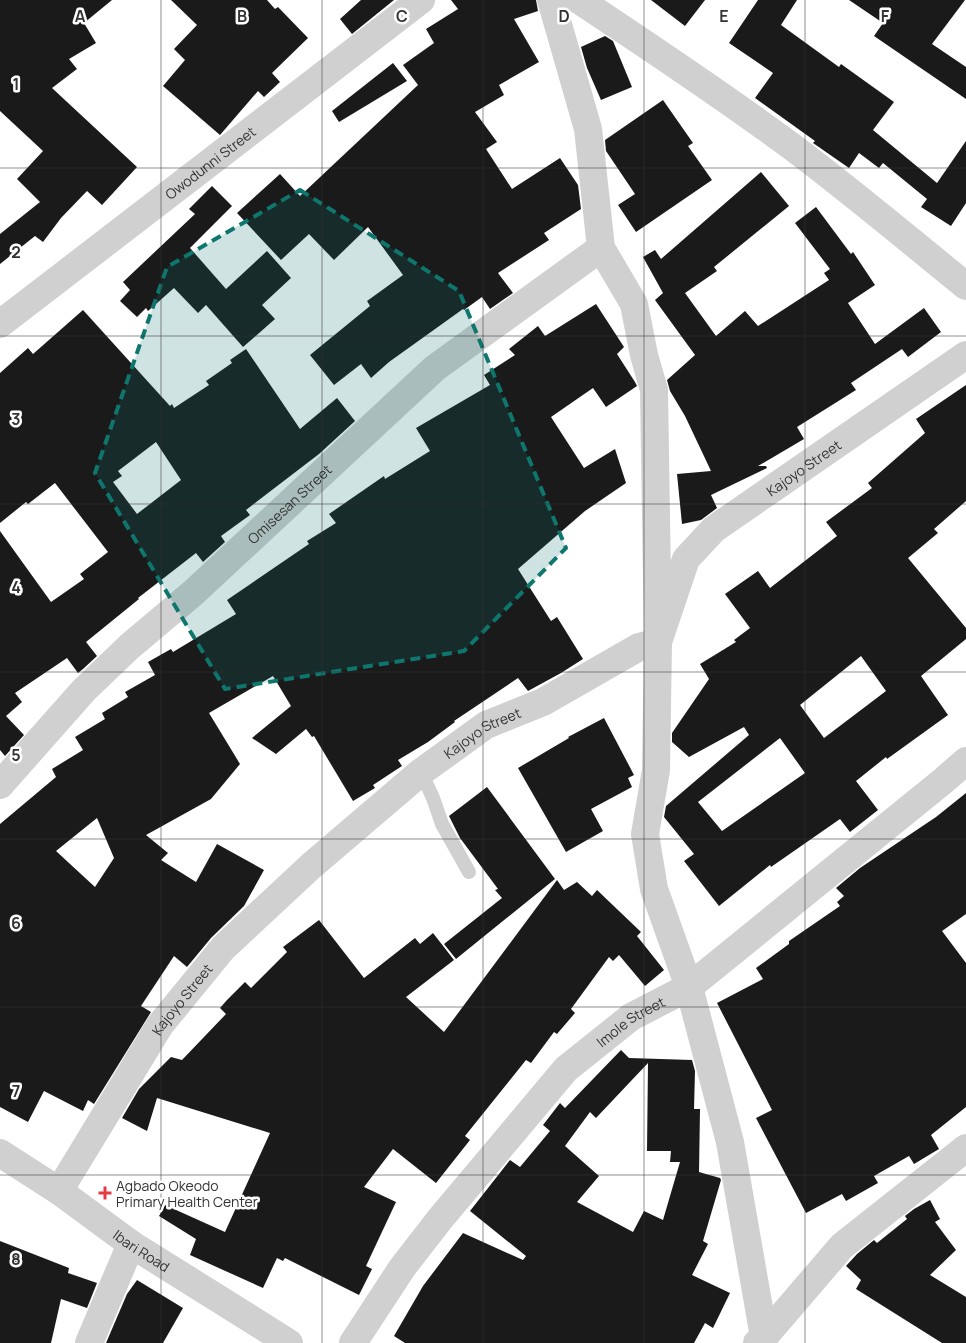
<svg xmlns="http://www.w3.org/2000/svg" width="966" height="1343" font-family="Manrope,sans-serif">
<style>
.building{fill:#1a1a1a;fill-rule:evenodd}
.lines{fill:none;stroke-linecap:round;stroke-linejoin:round}
.service{stroke:#d0d0d0;stroke-width:14}
.minor{stroke:#d0d0d0;stroke-width:28}
.tertiary{stroke:#d0d0d0;stroke-width:28}
.marked{fill:#0f766e;fill-opacity:0.2;stroke:#0f766e;stroke-width:4;stroke-dasharray:10 6;stroke-linejoin:round}
.grid{fill:none;stroke:#333;stroke-width:1;stroke-opacity:0.55}
.poi-dot{fill:#e63946;stroke:#fff;stroke-width:2}
.labels{text-anchor:middle;dominant-baseline:central;stroke-width:5;stroke-linejoin:round;paint-order:stroke}
.street-label{font-size:14px;fill:#333;stroke:#fff}
.poi-label{font-size:14px;fill:#333;stroke:#fff;text-anchor:start}
.grid-label{font-size:16px;text-anchor:middle;font-weight:bold;fill:#333;stroke:#fff;stroke-width:5;stroke-linejoin:round;paint-order:stroke}
</style>
<rect width="100%" height="100%" fill="#fff"/>
<g class="building">
<path d="M0 0H112L84 23 96 43 69 59 77 69 52 88 137 167 102 205 87 191 61 218 43 242 35 236 0 264V234L40 202 17 179 43 151 0 111Z"/>
<path d="M171 0H267L275 9 278 7 308 38 272 73 280 82 264 97 258 91 220 135 163 86 185 60 174 49 197 25Z"/>
<path d="M361 0H394L352 34 340 19Z"/>
<path d="M451 0H536L538 11 514 19 539 62 499 85 504 95 475 112 497 142 486 149 512 189 560 158 578 185 581 209 544 233 549 240 498 273 513 293 490 309 482 297 464 310 463 309 389 362 371 378 361 364 334 385 310 355 370 306 367 301 403 275 368 227 334 260 309 234 281 260 237 213 280 174 300 196 418 85 403 65 434 43 426 29 458 9Z"/>
<path d="M651 0H705L685 26Z"/>
<path d="M758 0H797L781 25 839 67 841 64 894 102 873 130 937 183 966 141V203L951 226 921 207 927 199 883 163 879 168 859 153 849 168 813 143 815 141 755 98 773 73 729 43Z"/>
<path d="M849 0H965L932 44 966 67V99L874 36 883 23Z"/>
<path d="M605 36 613 41 632 87 601 100 587 68 581 47Z"/>
<path d="M393 63 407 81 339 122 332 111Z"/>
<path d="M663 100 693 143 688 146 712 180 636 232 618 205 635 194 606 151 605 140Z"/>
<path d="M761 172 789 206 714 267 717 271 685 293 716 336 745 311 758 326 829 280 824 273 830 269 795 223 816 207 851 254 853 252 875 285 848 303 875 344 924 308 941 332 908 357 902 349 851 383 856 390 797 427 804 439 758 466H766L767 468 711 495 717 508 701 520 682 524 677 474 711 471 685 416 670 391 667 380 695 355 655 300 663 293 643 257 655 250 661 259Z"/>
<path d="M212 186 232 206 190 248 226 289 267 251 291 278 262 305 275 319 243 347 206 305 198 313 174 288 148 311 146 308 137 317 120 301 130 290 123 282 195 214 189 209Z"/>
<path d="M596 304 624 347 617 354 635 382 637 386 606 407 593 388 551 417 584 468 615 449 626 483 585 511 518 569 551 621 557 617 583 659 561 673 528 691 518 678 454 721 455 722 428 742 398 760 402 766 373 785 375 788 353 801 314 736 312 737 306 729 276 754 252 738 291 706 273 676 209 713 240 764 211 799 146 835 168 853 161 860 196 882 217 844 264 870 244 906 211 938 187 967 174 956 141 1006 151 1012 94 1104 88 1100 83 1111 44 1091 28 1122 0 1107V824L56 777 52 769 83 750 75 737 105 719 102 713 128 697 125 692 155 675 148 662 171 649 173 652 236 614 227 600 309 544 307 541 336 523 329 514 384 476 385 479 430 451 416 428 490 385 484 375 515 355 509 349 538 326 545 336ZM97 818 114 858 95 887 56 851Z"/>
<path d="M83 310 170 406 172 404 174 408 209 385 206 381 232 363 230 360 246 349 300 429 337 398 355 421 319 454 246 510 250 515 221 536 225 542 203 562 196 553 138 598 139 599 86 642 97 656 83 669 78 673 67 658 15 693 22 702 6 716 24 735 5 756 0 750V531L51 602 84 579 80 574 108 552 55 483 28 504 26 502 0 523V373L28 348 33 354ZM156 442 181 480 137 514 113 482 122 476 118 471Z"/>
<path d="M966 385V501L934 529 938 533 908 558 966 628V639L921 676 948 715 887 759 886 757 856 781 878 810 850 832 840 819 771 867 770 865 719 906 684 861 694 854 664 817 666 806 749 735 744 727 689 757 672 742V733L709 679 700 664 736 642 734 640 750 628 725 594 758 571 770 588 837 536 826 522 872 488 868 483 925 433 916 419ZM861 656 886 691 824 738 800 705ZM780 738 805 773 722 831 698 802Z"/>
<path d="M604 718 634 775 628 778 632 787 591 809 603 831 566 852 518 768 569 738 568 737Z"/>
<path d="M487 787 555 879 456 959 444 944 502 898 495 890 498 889 460 838 449 816Z"/>
<path d="M966 793V914L942 931 966 963V1107L931 1135 939 1149 914 1164 909 1156 874 1176 878 1183 846 1201 842 1194 806 1213 756 1118 772 1110 717 1003 763 979 756 968 789 944V941L840 906 837 902 844 896 836 888 860 868 936 817Z"/>
<path d="M557 880 564 890 577 882 592 896 597 890 641 932 637 936 664 970 645 986 619 955 613 961 609 957 571 1009 575 1013 557 1034 554 1032 531 1063 526 1060 465 1136 470 1140 436 1183 393 1149 364 1187 396 1202 366 1266 372 1269 359 1295 285 1258 283 1261 277 1258 263 1288 190 1255 196 1239 159 1216 165 1205 225 1232 270 1133 157 1098 147 1131 122 1118 139 1089 171 1057 182 1060 226 1014 220 1008 227 1000 245 982 251 988 287 952 283 947 319 920 364 978 415 938 420 944 433 933 454 960 406 997 444 1032Z"/>
<path d="M621 1050 629 1058 692 1060 695 1071 694 1109H700L699 1172 720 1178 721 1180 703 1241 708 1244 692 1275 730 1293 713 1328 705 1323 694 1343H405L394 1336 423 1286 463 1233 523 1260 526 1256 470 1211 510 1160 520 1167 550 1131 543 1125 560 1103 565 1108ZM648 1063 647 1151H671L670 1162H680L663 1220 644 1211 633 1232 577 1202 599 1176 565 1146 590 1112 596 1118Z"/>
<path d="M930 1200 940 1219 935 1222 956 1250 930 1275 966 1297V1343H942L856 1289 861 1280 846 1266 857 1254 874 1240 877 1243 907 1219 905 1216 914 1209Z"/>
<path d="M0 1241 69 1268 68 1273 97 1283 87 1308 61 1299 51 1343H0Z"/>
<path d="M137 1280 183 1308 163 1343H106L127 1294Z"/>
</g>
<g class="lines">
<path class="service" d="M421 772 433 798 442 824 469 872"/>
<g class="minor">
<path d="M551 0 588 129 601 248 634 304 644 355 654 390 658 642 656 770 645 834 654 889 689 987 730 1142 764 1337"/>
<path d="M579 0C650 47 722 95 791 146 851 191 908 239 966 286"/>
<path id="s1" d="M0 324 421 0"/>
<path id="s2" d="M0 785 84 690 130 646 193 593 435 368 601 248"/>
<path id="s3" d="M59 1191 160 1025 223 948 311 866 421 772 486 725 543 702 639 647 658 642 686 559 714 529 966 355"/>
<path d="M89 1343 131 1244"/>
<path id="s4" d="M353 1343 402 1268 440 1219 566 1069 631 1017 689 987 943 781 966 761"/>
<path d="M757 1343 764 1337 842 1246 966 1148"/>
</g>
<path class="tertiary" id="s5" d="M0 1153 59 1191 131 1244 289 1343"/>
</g>
<path class="marked" d="M300 190 459 291 566 548 464 651 225 689 95 473 167 267Z"/>
<path class="grid" d="M161 0V1343M322 0V1343M483 0V1343M644 0V1343M805 0V1343M0 168H966M0 336H966M0 504H966M0 672H966M0 839H966M0 1007H966M0 1175H966"/>
<path class="poi-dot" d="M102.5 1185.5h5v5h5v5h-5v5h-5v-5h-5v-5h5z"/>
<g class="labels">
<g class="street-label">
<text stroke="none"><textPath href="#s1" startOffset="265">Owodunni Street</textPath></text>
<text stroke="none"><textPath href="#s3" startOffset="1068">Kajoyo Street</textPath></text>
<text stroke="none"><textPath href="#s2" startOffset="404">Omisesan Street</textPath></text>
<text stroke="none"><textPath href="#s3" startOffset="632">Kajoyo Street</textPath></text>
<text stroke="none"><textPath href="#s3" startOffset="228">Kajoyo Street</textPath></text>
<text stroke="none"><textPath href="#s4" startOffset="428">Imole Street</textPath></text>
<text stroke="none"><textPath href="#s5" startOffset="172">Ibari Road</textPath></text>
</g>
<g class="poi-label">
<text x="116" y="1185">Agbado Okeodo<tspan x="116" dy="16">Primary Health Center</tspan></text>
</g>
</g>
<g class="grid-label">
<text x="80" y="22">A</text>
<text x="242" y="22">B</text>
<text x="402" y="22">C</text>
<text x="564" y="22">D</text>
<text x="724" y="22">E</text>
<text x="885" y="22">F</text>
<text x="16" y="90">1</text>
<text x="16" y="258">2</text>
<text x="16" y="425">3</text>
<text x="16" y="593">4</text>
<text x="16" y="761">5</text>
<text x="16" y="929">6</text>
<text x="16" y="1097">7</text>
<text x="16" y="1265">8</text>
</g>
</svg>
